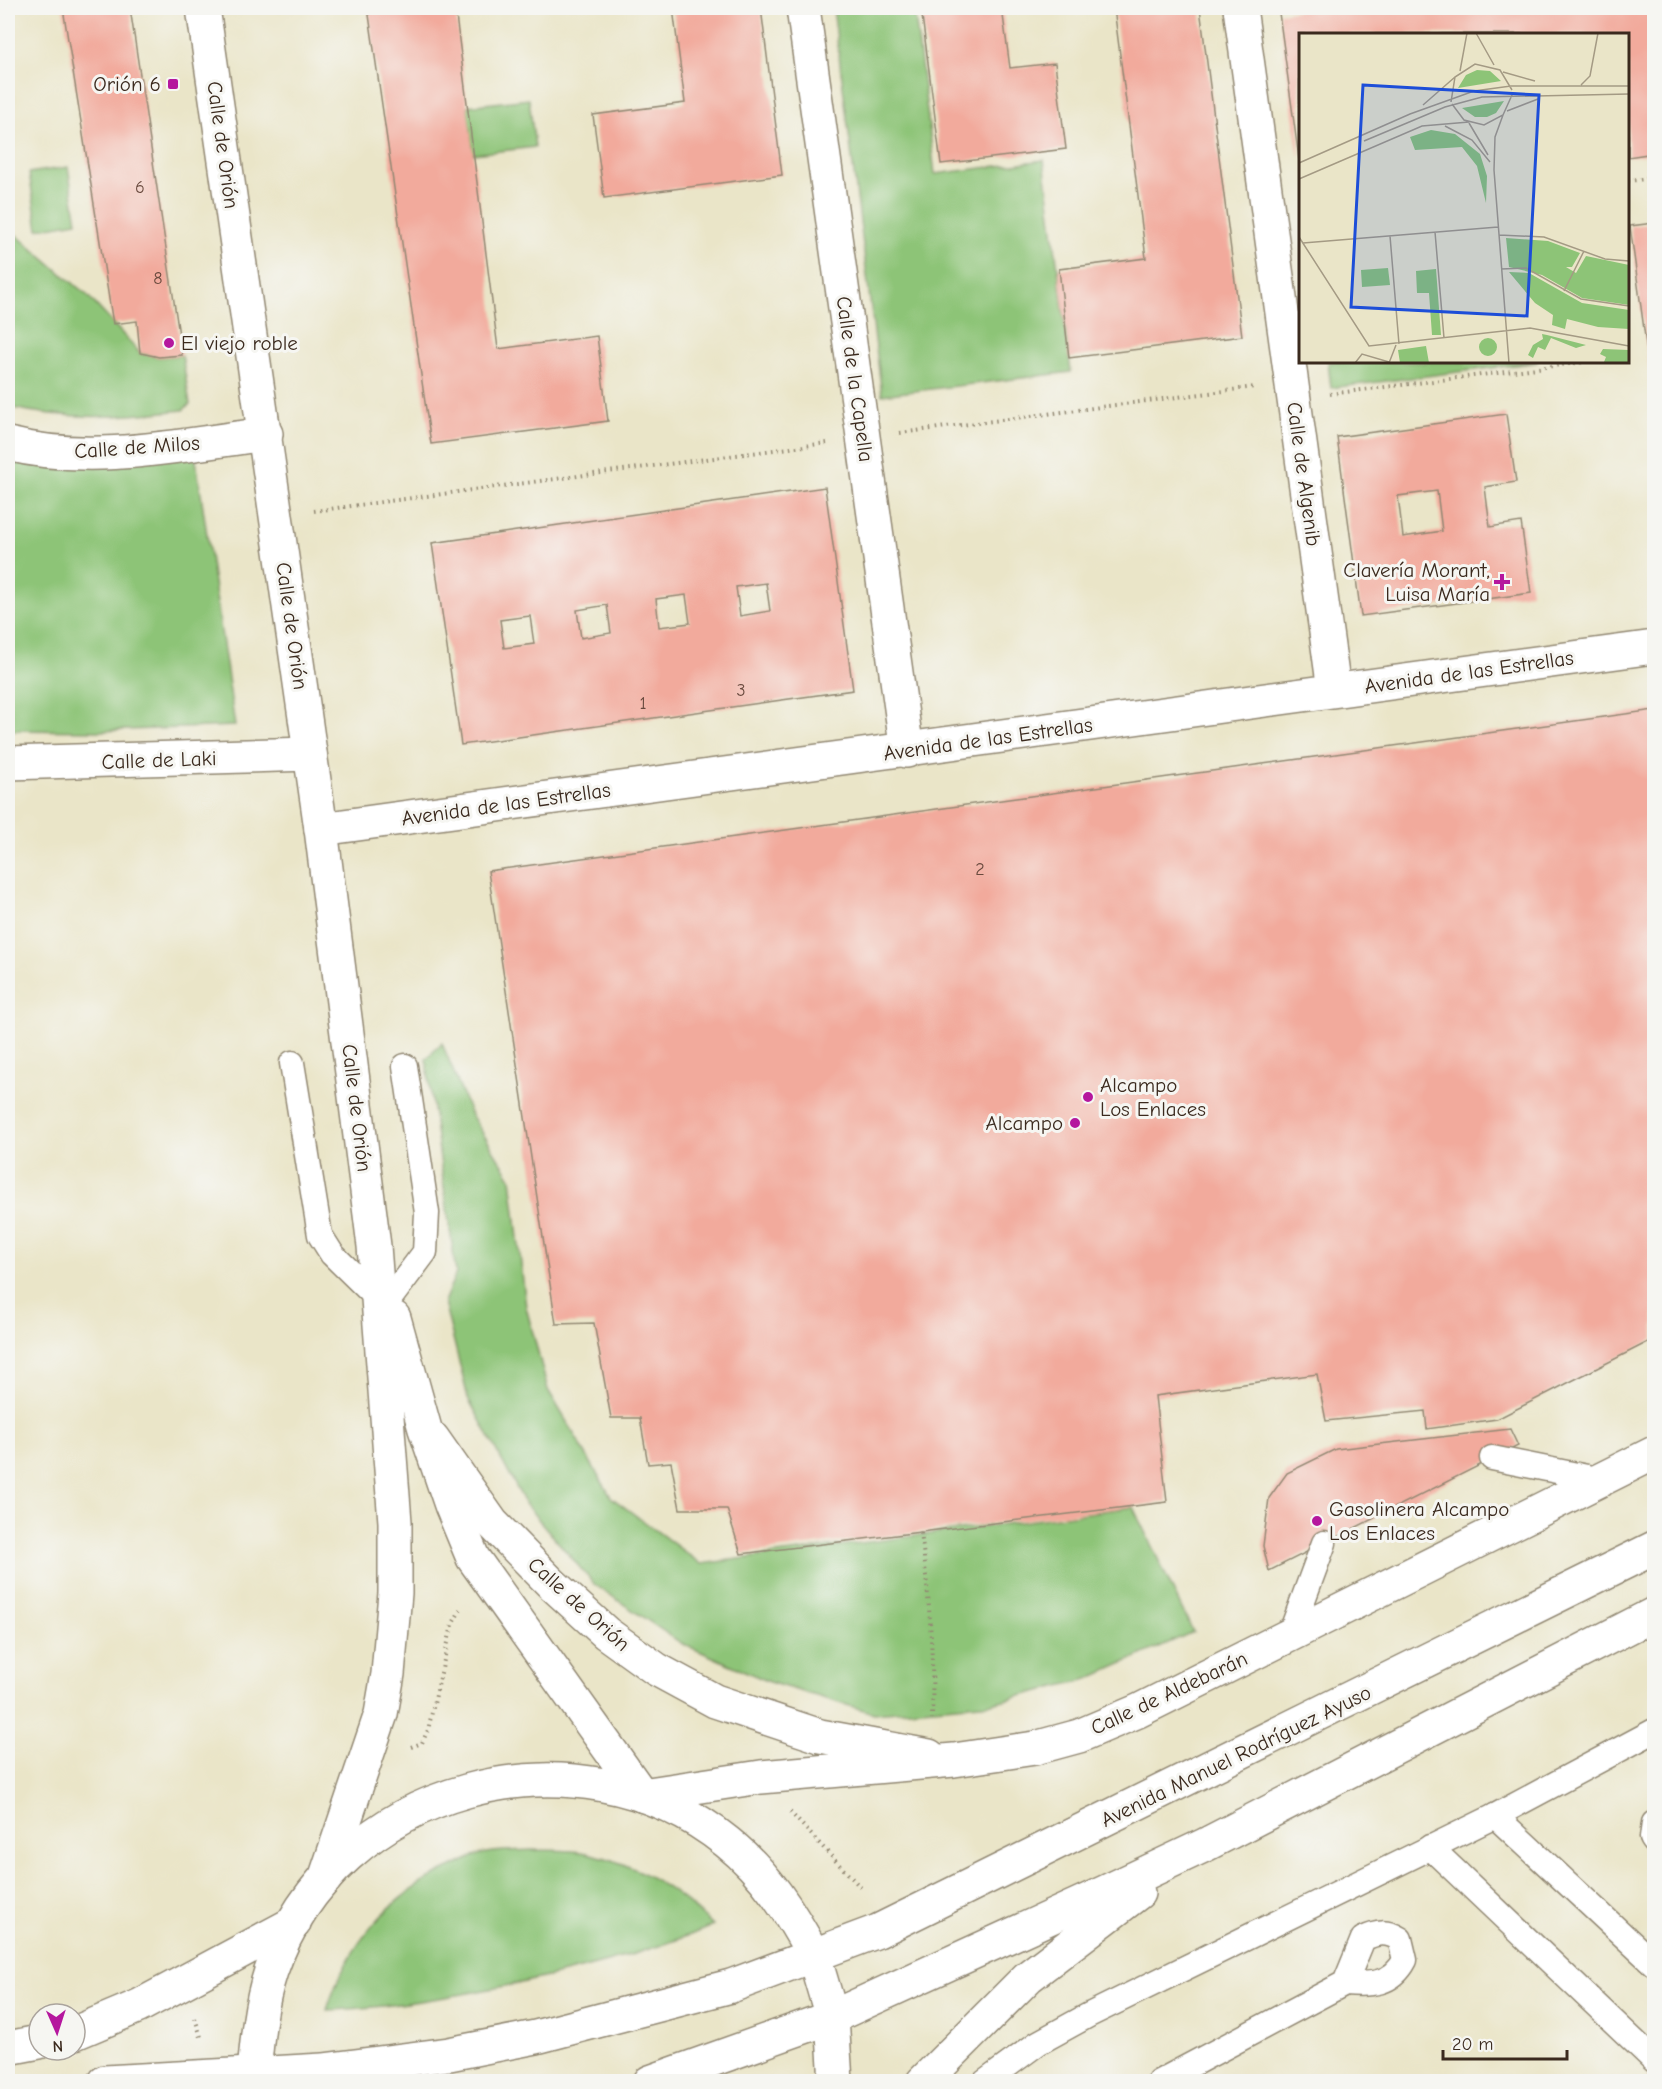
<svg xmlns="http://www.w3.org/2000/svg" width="1662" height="2089" font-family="'Comic Neue',sans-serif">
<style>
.green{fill:#8dc477;stroke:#64774a;stroke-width:1.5}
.building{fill:#f2aa9c;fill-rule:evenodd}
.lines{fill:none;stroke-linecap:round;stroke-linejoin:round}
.service-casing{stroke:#928873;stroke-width:27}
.minor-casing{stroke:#928873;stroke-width:36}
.tertiary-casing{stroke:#928873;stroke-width:36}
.secondary-casing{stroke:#928873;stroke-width:36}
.trunk-casing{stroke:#928873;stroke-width:36}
.path{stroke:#928873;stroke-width:4;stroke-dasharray:1.5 4.5;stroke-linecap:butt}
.service{stroke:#fff;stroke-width:24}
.minor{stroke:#fff;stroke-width:33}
.tertiary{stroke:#fff;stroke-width:33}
.secondary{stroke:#fff;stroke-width:33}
.trunk{stroke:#fff;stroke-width:33}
.poi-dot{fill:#b5179e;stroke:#f6f6f2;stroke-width:2}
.labels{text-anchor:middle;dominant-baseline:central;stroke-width:6;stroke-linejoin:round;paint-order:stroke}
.number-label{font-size:18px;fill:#694a3e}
.poi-label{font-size:21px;fill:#3b2a1e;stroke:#f6f6f2;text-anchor:end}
.street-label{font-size:21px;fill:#3b2a1e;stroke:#f6f6f2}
.inset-road{fill:none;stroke:#a49a84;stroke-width:1.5}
.view{fill:#1d4ed8;fill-opacity:0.15;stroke:#1d4ed8;stroke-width:3}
.inset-edge{fill:none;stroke:#3b2a1e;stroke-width:3}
</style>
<rect width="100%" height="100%" fill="#f6f6f2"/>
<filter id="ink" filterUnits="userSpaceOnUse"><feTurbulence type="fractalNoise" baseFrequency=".0167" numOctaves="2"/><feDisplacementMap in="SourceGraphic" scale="12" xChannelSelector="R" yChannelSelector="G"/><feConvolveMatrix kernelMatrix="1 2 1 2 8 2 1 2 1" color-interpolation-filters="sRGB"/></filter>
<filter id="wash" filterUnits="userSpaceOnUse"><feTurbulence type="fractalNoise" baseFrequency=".008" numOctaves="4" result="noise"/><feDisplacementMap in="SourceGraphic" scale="24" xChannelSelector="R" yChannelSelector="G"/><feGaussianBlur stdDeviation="1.35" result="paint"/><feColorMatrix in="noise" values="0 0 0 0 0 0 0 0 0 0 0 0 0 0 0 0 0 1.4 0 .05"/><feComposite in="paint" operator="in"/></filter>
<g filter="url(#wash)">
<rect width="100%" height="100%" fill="#eae5c8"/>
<g class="green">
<path d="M833 8H914L935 174 1044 160 1071 372 882 395Z"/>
<path d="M529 99 535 147 473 154 467 106Z"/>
<path d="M68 167 77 222 38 229 29 173Z"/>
<path d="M8 228 87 295 140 353 159 357 182 355 190 404 183 410C119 417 72 421 8 407Z"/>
<path d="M1328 362H1538L1331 388Z"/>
<path d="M8 453H195L235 726 98 731 8 730Z"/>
<path d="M442 1043 470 1113 511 1178 526 1307 548 1390 611 1497 701 1564 1133 1507 1193 1632 1088 1679 992 1703 874 1713 772 1683 681 1643 594 1584 526 1505 468 1398 444 1302 456 1273 426 1059Z"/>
<path d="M531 1850C549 1851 569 1849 587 1853 638 1864 677 1890 713 1926 632 1959 549 1979 463 1994 418 2002 372 2009 327 2010 347 1945 389 1895 452 1867 461 1863 471 1857 481 1854 496 1850 515 1851 531 1850Z"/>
</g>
<g id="blocks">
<g class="building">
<path d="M63 8H130L182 355 159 357 140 353 137 321 113 324Z"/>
<path d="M368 8H455L498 349 597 336 608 421 431 444Z"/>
<path d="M673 8H761L782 175 604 198 593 115 685 103Z"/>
<path d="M921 8H1002L1010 68 1055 63 1066 149 941 164Z"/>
<path d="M1114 8H1200L1242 336 1069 358 1059 269 1146 258Z"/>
<path d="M1318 8H1654V153L1628 157V34H1300L1299 159 1279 13Z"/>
<path d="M1654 223V396H1653L1630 226Z"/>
<path d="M1506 414 1516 482 1485 487 1490 527 1521 522 1531 593 1361 616 1337 437ZM1437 491 1442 531 1403 537 1398 496Z"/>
<path d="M825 487 853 690 461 745 432 543ZM766 583 770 611 740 616 736 587ZM686 595 690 623 659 627 656 599ZM607 605 611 633 581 638 577 610ZM530 616 534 644 504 648 500 620Z"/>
<path d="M1654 710V1339L1497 1419 1427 1429 1425 1411 1326 1421 1317 1374 1155 1396 1167 1502 741 1554 727 1509H680L671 1462 648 1464 640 1418H611L594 1323 556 1324 488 871Z"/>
<path d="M1510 1429 1518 1446 1269 1571 1263 1546 1269 1498 1287 1473 1336 1449Z"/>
</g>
</g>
</g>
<g filter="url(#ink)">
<use href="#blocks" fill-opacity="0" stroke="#928873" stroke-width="1.5"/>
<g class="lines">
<g class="service-casing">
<g id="service">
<path d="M292 1063 320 1235 332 1254 378 1299"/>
<path d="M389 1300 425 1252 427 1213 405 1066"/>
<path d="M1492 1458 1602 1480"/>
<path d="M1290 1635 1324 1543"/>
<path d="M1495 1816 1654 1964"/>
<path d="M1654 1823 1652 1838 1654 1841"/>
<path d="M1430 1847 1654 2060"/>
<path d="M985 2082 1038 2043 1089 2015 1495 1816 1654 1731"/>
<path d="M1159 2082 1345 1983C1370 1985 1392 1985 1405 1960L1400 1939C1387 1931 1377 1932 1363 1939L1345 1983"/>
</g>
</g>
<g class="minor-casing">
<g id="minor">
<path d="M803 8 907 751"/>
<path d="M1240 8 1334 690"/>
<path d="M8 444C91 465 182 445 266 434"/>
<path d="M8 763 310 754"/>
<path d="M321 829 1654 647"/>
<path d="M433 1439 492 1523 551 1583 606 1633 656 1669 715 1701 820 1736 929 1756"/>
</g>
</g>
<g class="tertiary-casing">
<g id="tertiary">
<path d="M203 8 321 829 374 1246 395 1522V1593L388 1674 381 1714 325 1879"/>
<path d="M394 1318 425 1429 451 1505 473 1558 642 1795"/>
<path d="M642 1795 761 1777 954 1760 1035 1748 1079 1736 1138 1711 1654 1453"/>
<path d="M254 2074C257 2039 260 2004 271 1971 335 1785 576 1720 727 1842 766 1873 791 1913 814 1956"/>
</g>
</g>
<g class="secondary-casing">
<path id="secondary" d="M814 1956 832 2017 836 2082"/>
</g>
<g class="trunk-casing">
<g id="trunk">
<path d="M75 2033 139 2006 294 1923"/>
<path d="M8 2048 39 2042"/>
<path d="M105 2082 323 2070 449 2054 536 2037 731 1986 878 1931 1654 1548"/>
<path d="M650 2082 832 2017 1086 1901 1205 1845 1654 1614"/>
<path d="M923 2082 1028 1977 1138 1893"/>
</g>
</g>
<g class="path">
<path d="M1628 181 1654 178"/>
<path d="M1330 394 1585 362"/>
<path d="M900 433 1255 387"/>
<path d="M314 511 827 443"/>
<path d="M921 1533C929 1595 934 1656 932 1719"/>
<path d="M411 1747 422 1743 428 1730 452 1625 462 1607"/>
<path d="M790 1812 863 1890"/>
<path d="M195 2018 201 2037"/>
</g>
<use href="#service" class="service"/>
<use href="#minor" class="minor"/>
<use href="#tertiary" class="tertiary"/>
<use href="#secondary" class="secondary"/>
<use href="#trunk" class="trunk"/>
</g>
</g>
<g class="poi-dot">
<rect x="167" y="78" width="12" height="12" rx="3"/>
<circle cx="169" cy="343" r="6"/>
<path d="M1499 573h6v6h6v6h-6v6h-6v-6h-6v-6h6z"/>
<circle cx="1088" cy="1097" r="6"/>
<circle cx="1075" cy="1123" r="6"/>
<circle cx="1317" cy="1521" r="6"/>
</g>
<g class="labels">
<g class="number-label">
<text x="140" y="187">6</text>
<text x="158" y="278">8</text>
<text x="741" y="690">3</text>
<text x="643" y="703">1</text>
<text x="980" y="869">2</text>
</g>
<g class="poi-label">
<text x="161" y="84">Orión 6</text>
<text x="181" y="343" text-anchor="start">El viejo roble</text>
<text x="1490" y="570">Clavería Morant,<tspan x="1490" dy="24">Luisa María</tspan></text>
<text x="1100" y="1085" text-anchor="start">Alcampo<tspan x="1100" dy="24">Los Enlaces</tspan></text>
<text x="1063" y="1123">Alcampo</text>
<text x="1329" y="1509" text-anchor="start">Gasolinera Alcampo<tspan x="1329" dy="24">Los Enlaces</tspan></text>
</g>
<g class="street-label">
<text transform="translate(223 145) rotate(82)">Calle de Orión</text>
<text transform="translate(855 379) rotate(82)">Calle de la Capella</text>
<text transform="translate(137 447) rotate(-4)">Calle de Milos</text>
<text transform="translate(1304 474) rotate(82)">Calle de Algenib</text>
<text transform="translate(292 626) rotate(82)">Calle de Orión</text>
<text transform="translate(1469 672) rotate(-8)">Avenida de las Estrellas</text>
<text transform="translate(988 739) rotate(-8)">Avenida de las Estrellas</text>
<text transform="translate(159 760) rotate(-2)">Calle de Laki</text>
<text transform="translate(506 804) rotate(-8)">Avenida de las Estrellas</text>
<text transform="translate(357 1108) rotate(83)">Calle de Orión</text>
<text transform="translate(579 1604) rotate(42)">Calle de Orión</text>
<text transform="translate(1169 1693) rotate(-25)">Calle de Aldebarán</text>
<text transform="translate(1236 1756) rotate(-26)">Avenida Manuel Rodríguez Ayuso</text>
</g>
</g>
<g transform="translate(1299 33)">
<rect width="330" height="330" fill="#eae5c8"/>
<path d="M178 37 191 38 202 48 159 55 167 42ZM205 68 197 80 188 84H176L163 75ZM132 97 156 101 181 121 188 143 187 170 178 133 163 114 116 117 111 104ZM207 205 249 208 281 220 273 234H267L277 240 287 223 330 232V272L283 265 243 242 210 234ZM89 235 91 252 63 254 62 237ZM137 236 142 302H133L130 260H118L117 238ZM210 239 230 240 283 270 330 277V296L299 294 268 286 266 296 253 292 254 282 236 270ZM243 301 248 302 287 312 277 315 252 305 246 317 239 314 234 325 229 322 234 312 244 306ZM180 314a9 9 0 1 1 18 0a9 9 0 1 1-18 0ZM127 313 130 330H101L99 317ZM304 316 330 317 329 330 305 329 307 324 301 321Z" fill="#8dc477"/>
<path class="inset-road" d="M177 0 195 32M161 38 168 0M204 39 236 48M282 52 291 43 299 0M152 69 156 44 176 31 201 37 213 57M153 71 165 87 185 92 204 82 213 62M124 72 156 44M208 78 239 66M204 82 196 104 195 137 210 330M170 90 189 122M146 93 173 107 191 129M65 108 146 74 183 64 330 61M0 130 111 81 175 58 212 53H330M0 146 123 93 170 89M136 199 145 305M200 202 245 204 306 226 330 228M91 203 100 311M0 204 70 313 231 295 330 313M4 210 199 194M202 236 227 235 282 266 330 273M265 258 285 218M56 330 63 321 90 329M90 330 97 312"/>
<path class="view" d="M64 52 240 62 228 283 52 274Z"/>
<rect width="330" height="330" class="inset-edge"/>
</g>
<rect width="1662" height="2089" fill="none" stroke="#f6f6f2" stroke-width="30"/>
<g transform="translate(57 2032) rotate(177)"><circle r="28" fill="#f6f6f2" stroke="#aba49d" stroke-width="1.5"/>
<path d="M0-4.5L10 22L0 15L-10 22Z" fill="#b5179e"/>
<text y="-9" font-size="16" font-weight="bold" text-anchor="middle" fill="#3b2a1e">N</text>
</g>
<path d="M1443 2050v9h124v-9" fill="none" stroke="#3b2a1e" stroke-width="3"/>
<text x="1452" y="2050" font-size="18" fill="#3b2a1e" stroke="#f6f6f2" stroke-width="4.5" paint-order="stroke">20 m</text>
</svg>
